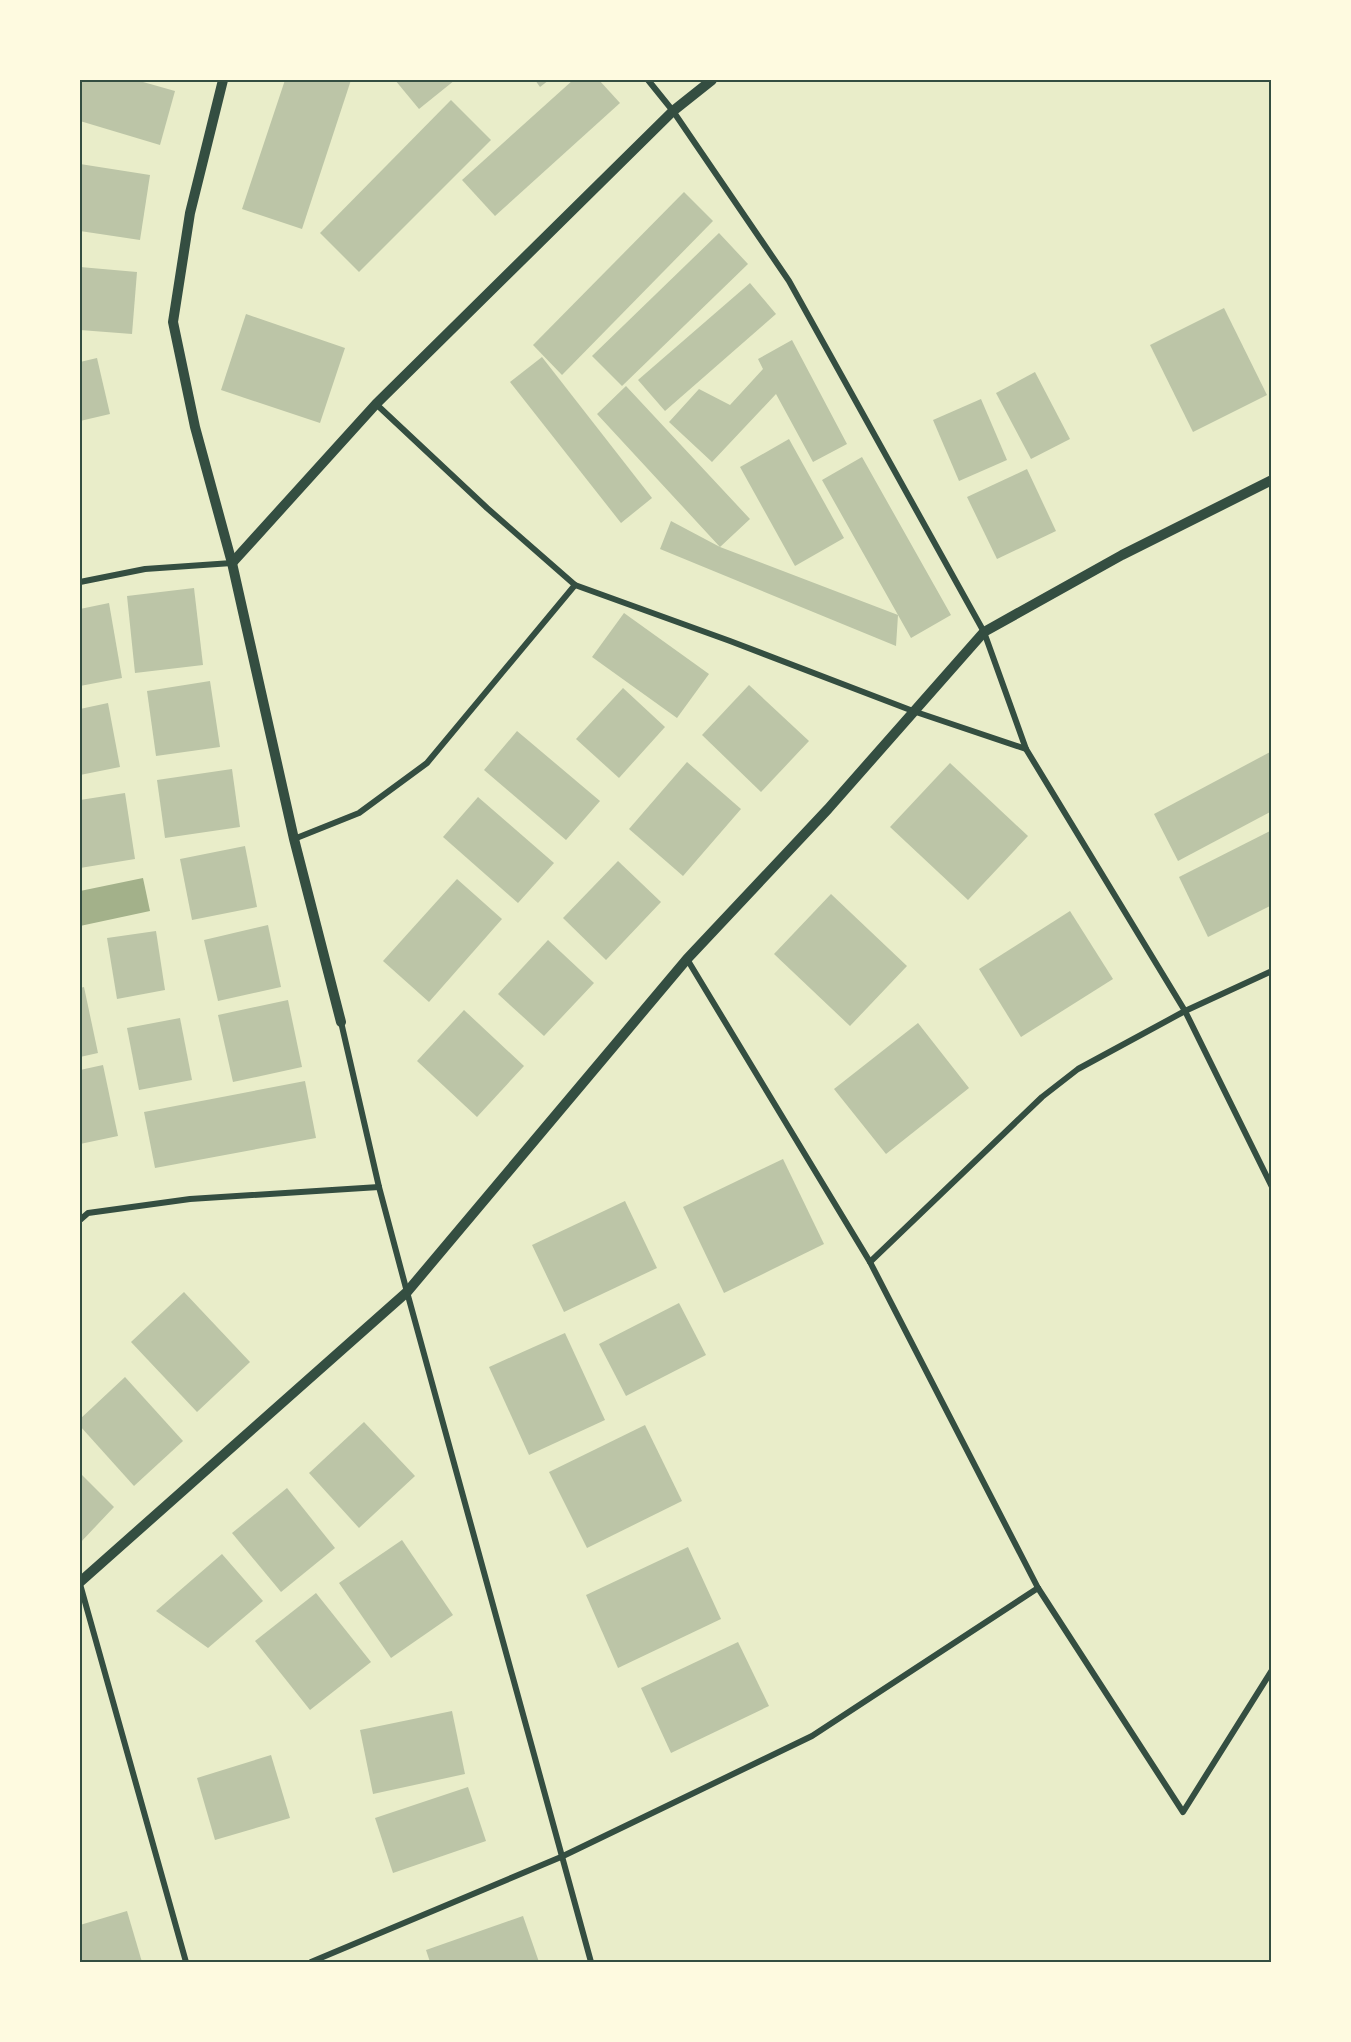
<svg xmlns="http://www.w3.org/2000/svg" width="1351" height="2042" font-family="'DM Sans',sans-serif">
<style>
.water{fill:#a3b18a}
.building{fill:#bcc5a7}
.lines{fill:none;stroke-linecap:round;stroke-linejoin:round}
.minor{stroke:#344e41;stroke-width:6}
.tertiary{stroke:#344e41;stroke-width:10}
.neatline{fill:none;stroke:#344e41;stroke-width:2}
</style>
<rect width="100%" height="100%" fill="#e9edc9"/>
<path class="water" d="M143 878 150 911 80 926V891Z"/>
<g class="building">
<path d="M80 80H136L175 91 160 145 80 121Z"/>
<path d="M285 80H351L302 229 242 209Z"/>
<path d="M395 80H455L419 109Z"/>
<path d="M535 80H549L540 87Z"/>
<path d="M573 80H599L620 103 495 216 462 180Z"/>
<path d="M451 100 491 140 359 272 320 233Z"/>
<path d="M80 164 150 175 140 240 80 231Z"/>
<path d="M684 192 713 221 562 375 533 345Z"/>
<path d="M719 233 748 264 622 386 592 356Z"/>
<path d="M80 267 137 272 132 334 80 330Z"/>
<path d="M750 283 776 314 665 411 638 380Z"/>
<path d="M1224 308 1267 395 1193 432 1150 345Z"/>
<path d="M246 314 345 348 320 423 221 390Z"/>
<path d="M792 340 847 444 813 462 776 394 712 462 669 422 699 389 730 405 763 369 758 359Z"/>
<path d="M542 357 652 498 621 523 510 382Z"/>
<path d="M97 358 110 414 80 421V362Z"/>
<path d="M1035 372 1070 439 1031 459 996 393Z"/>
<path d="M626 386 750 519 720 547 898 615 822 480 862 457 951 615 911 638 898 615 896 646 660 549 671 521 720 547 597 414Z"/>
<path d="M981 399 1007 460 959 481 933 420Z"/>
<path d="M789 439 844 538 795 566 740 467Z"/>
<path d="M1027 469 1056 531 997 559 967 497Z"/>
<path d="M194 588 203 665 135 673 127 596Z"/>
<path d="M109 603 122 678 80 686V609Z"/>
<path d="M624 613 709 674 677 718 592 657Z"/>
<path d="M210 681 220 747 156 756 147 691Z"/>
<path d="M749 685 809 741 761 792 702 735Z"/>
<path d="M623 688 665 727 619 778 576 739Z"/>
<path d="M108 703 120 767 80 775V709Z"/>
<path d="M517 731 600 801 566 840 484 770Z"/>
<path d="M1272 751V811L1178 861 1154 814Z"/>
<path d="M687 762 741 809 683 876 629 829Z"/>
<path d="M950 763 1028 836 968 900 890 827Z"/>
<path d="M232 769 240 827 165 838 157 780Z"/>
<path d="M125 793 135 859 80 868V800Z"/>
<path d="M478 797 554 863 518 903 443 837Z"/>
<path d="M1272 830V905L1208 937 1179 877Z"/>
<path d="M245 846 257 907 192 920 180 859Z"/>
<path d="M618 861 661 902 606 960 563 918Z"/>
<path d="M457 879 502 919 429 1002 383 961Z"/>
<path d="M831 894 907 966 850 1026 774 954Z"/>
<path d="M1070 911 1113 979 1021 1037 979 969Z"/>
<path d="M268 925 281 987 218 1001 204 940Z"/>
<path d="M156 931 165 990 117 999 107 938Z"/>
<path d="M548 940 594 983 544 1036 498 994Z"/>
<path d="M84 987 98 1053 80 1057V988Z"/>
<path d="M288 1000 302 1067 233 1082 218 1015Z"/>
<path d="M464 1010 524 1066 477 1117 417 1061Z"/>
<path d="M180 1018 192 1080 139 1090 127 1028Z"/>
<path d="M918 1023 969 1088 886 1154 834 1089Z"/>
<path d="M103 1065 118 1136 80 1144V1070Z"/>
<path d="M305 1081 316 1138 155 1168 144 1112Z"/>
<path d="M783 1159 824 1244 724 1293 683 1207Z"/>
<path d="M625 1201 657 1268 564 1312 532 1245Z"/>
<path d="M184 1292 250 1362 197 1412 131 1342Z"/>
<path d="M679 1303 706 1355 626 1396 599 1344Z"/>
<path d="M565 1333 605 1420 529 1455 489 1367Z"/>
<path d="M125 1377 183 1441 134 1486 80 1426V1419Z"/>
<path d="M364 1422 415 1476 359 1528 309 1473Z"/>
<path d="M645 1425 682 1501 587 1548 549 1472Z"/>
<path d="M80 1473 114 1507 80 1543Z"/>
<path d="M287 1488 335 1548 281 1592 232 1533Z"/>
<path d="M402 1540 453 1615 391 1658 339 1583Z"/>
<path d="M688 1547 721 1619 618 1668 586 1595Z"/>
<path d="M222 1554 263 1601 208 1648 156 1611Z"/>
<path d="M316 1593 371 1662 310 1710 255 1641Z"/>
<path d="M738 1642 769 1706 671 1753 641 1688Z"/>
<path d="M452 1711 465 1774 373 1794 360 1730Z"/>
<path d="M271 1755 290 1818 215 1840 197 1778Z"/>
<path d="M468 1787 486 1841 393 1873 375 1818Z"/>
<path d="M127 1911 142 1962H80V1925Z"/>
<path d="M523 1916 539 1962H430L426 1950Z"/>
</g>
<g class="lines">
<g class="minor">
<path d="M648 80 673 111 789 281 984 632 1026 749 1185 1011 1272 1187"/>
<path d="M376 404 487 508 575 585 730 641 913 711 1026 749"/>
<path d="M80 582 145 569 232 563"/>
<path d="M294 839 359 813 427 763 575 585"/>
<path d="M687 959 870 1262 1038 1588 1183 1812 1272 1670"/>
<path d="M341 1022 379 1187 407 1292 591 1962"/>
<path d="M80 1220 88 1213 190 1199 379 1187"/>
<path d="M870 1262 1042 1097 1078 1069 1185 1011 1272 971"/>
<path d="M80 1584 186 1962"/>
<path d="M311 1962 561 1857 812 1736 1038 1588"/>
</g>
<g class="tertiary">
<path d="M223 80 190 213 173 322 195 427 232 563 294 839 341 1022"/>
<path d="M232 563 376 404 673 111 712 80"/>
<path d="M80 1582 407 1292 687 959 828 809 984 632 1122 555 1272 480"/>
</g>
</g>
<rect width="1351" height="2042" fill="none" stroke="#fefae0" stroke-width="162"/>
<rect x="81" y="81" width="1189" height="1880" class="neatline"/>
</svg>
